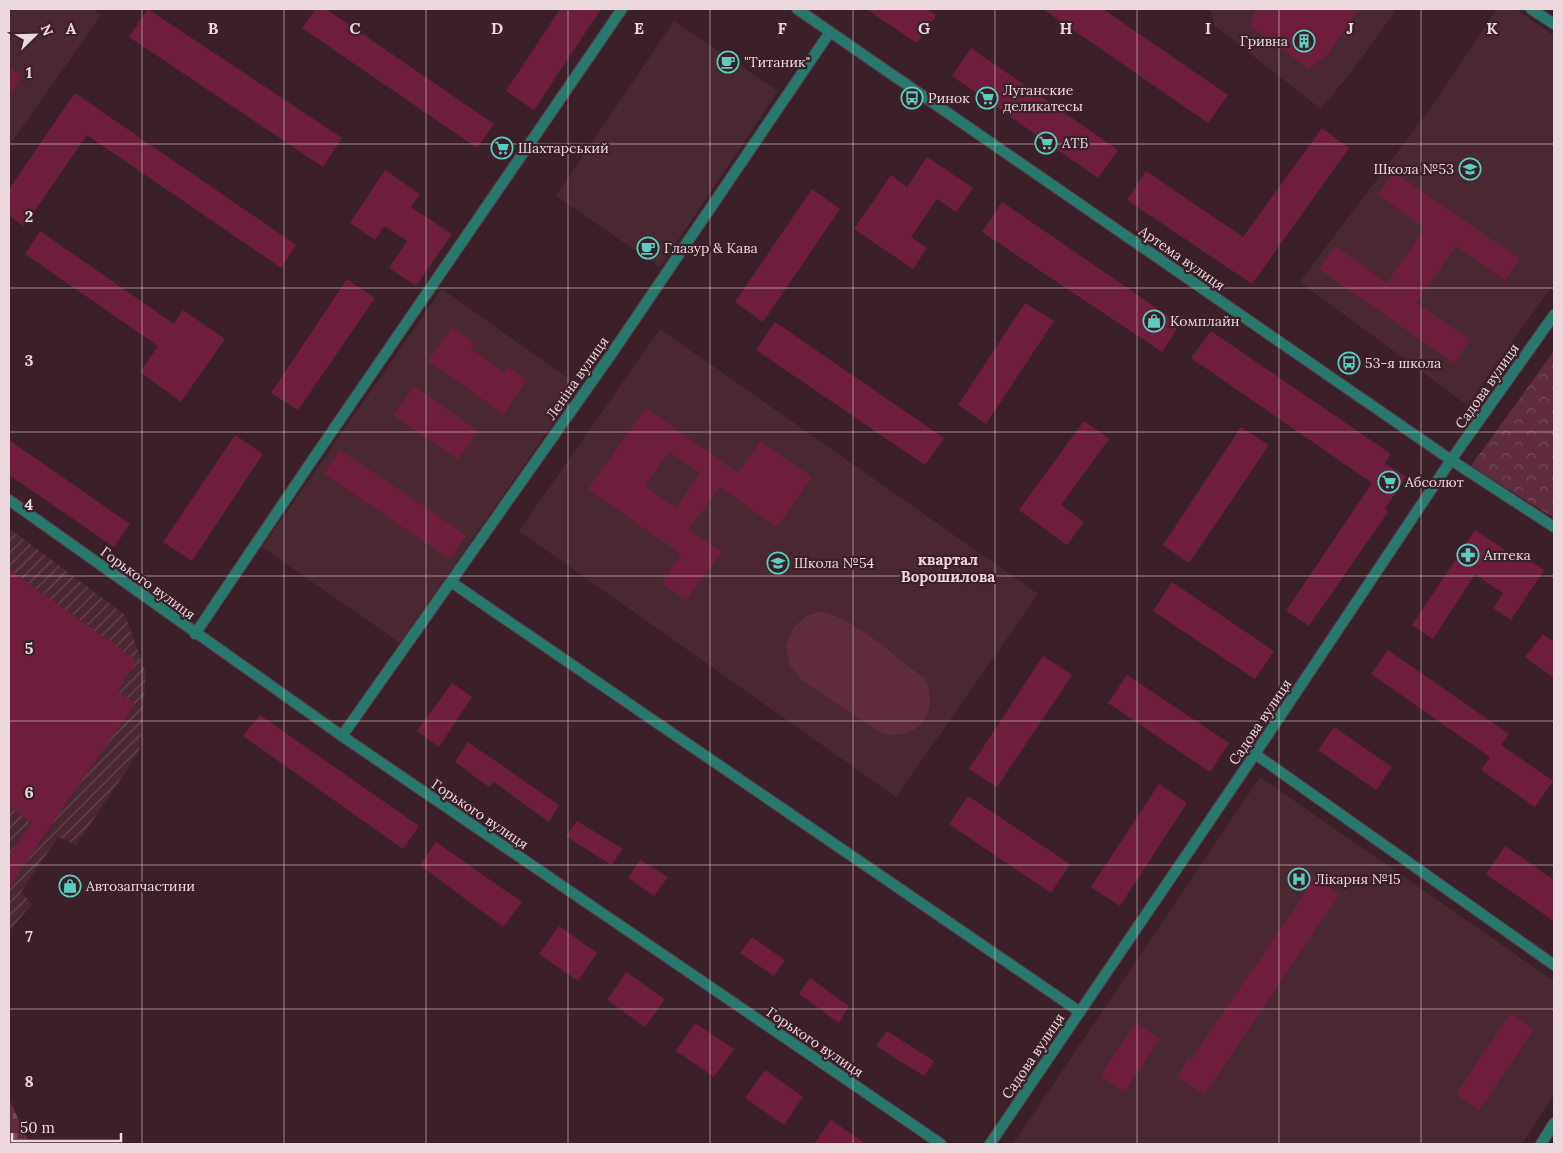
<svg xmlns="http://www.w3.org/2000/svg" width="1563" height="1153" font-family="Lora,serif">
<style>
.built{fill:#4a2832}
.industrial{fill:url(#industrial-furrows)}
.cemetery{fill:url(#cemetery-stones)}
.park{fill:url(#park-crowns)}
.pitch{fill:#5e2c3d}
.building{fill:#6e1d3d;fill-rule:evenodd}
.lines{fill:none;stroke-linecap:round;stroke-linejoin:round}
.minor-casing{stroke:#583d46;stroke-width:12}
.tertiary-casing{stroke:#583d46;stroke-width:12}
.minor{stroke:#27796e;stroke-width:10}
.tertiary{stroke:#27796e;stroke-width:10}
.grid{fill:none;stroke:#ebd8dd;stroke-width:1;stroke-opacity:0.55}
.labels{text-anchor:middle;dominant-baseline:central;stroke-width:4.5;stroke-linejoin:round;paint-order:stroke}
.poi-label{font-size:14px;fill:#ebd8dd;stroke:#3c2029;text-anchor:start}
.street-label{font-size:14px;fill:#ebd8dd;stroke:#3c2029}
.neighbourhood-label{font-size:15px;font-weight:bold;fill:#ebd8dd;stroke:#3c2029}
.grid-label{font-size:16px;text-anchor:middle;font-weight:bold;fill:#ebd8dd;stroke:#3c2029;stroke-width:4.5;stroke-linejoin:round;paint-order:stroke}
</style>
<defs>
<pattern id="industrial-furrows" width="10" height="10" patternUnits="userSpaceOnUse" patternTransform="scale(1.25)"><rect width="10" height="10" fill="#4a2832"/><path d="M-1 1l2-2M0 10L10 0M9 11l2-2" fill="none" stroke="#64464f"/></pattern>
<pattern id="cemetery-stones" width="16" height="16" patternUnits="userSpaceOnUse" patternTransform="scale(1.25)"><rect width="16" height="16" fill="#5e2c3d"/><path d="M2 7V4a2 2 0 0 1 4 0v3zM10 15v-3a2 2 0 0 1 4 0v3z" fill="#754a59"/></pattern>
<pattern id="park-crowns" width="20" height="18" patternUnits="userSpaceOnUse" patternTransform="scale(1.25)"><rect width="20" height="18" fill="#5e2c3d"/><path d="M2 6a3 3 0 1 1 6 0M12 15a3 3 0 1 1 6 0" fill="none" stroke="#754a59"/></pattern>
</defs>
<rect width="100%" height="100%" fill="#3c2029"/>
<g class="built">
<path d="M9 9H92L101 15 9 146Z"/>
<path d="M1210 9H1397L1347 77 1321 109 1215 26Z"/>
<path d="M1497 9H1516L1554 36V283L1467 405 1300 282 1433 105Z"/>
<path d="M674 21 778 91 660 267 556 196Z"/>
<path d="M442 289 579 386 400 643 262 547Z"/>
<path d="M660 329 1038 594 896 797 519 531Z"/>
<path d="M1260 777 1554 981V1094L1522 1144H1013Z"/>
</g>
<path class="industrial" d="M9 528 125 615 146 673 139 752 76 845 58 837 21 892 32 904 9 931Z"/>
<path class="cemetery" d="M9 1099 30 1144H9Z"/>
<path class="park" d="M1554 351V518L1471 466Z"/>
<path class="pitch" d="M820 612C848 613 901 661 925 679 941 711 919 741 883 734L802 680 790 666 786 646 793 628 806 616Z"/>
<g class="building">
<path d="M148 9 342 138 323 167 129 37Z"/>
<path d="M316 9H326L494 124 477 148 302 28Z"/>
<path d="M560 9H601L534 110 506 91Z"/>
<path d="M866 9H926L936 15 917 43Z"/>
<path d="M1043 9H1103L1228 95 1208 123Z"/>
<path d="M1255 9H1359L1327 55 1309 69 1250 26Z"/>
<path d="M971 48 1118 150 1098 178 952 76Z"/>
<path d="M9 67 22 76 9 95Z"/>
<path d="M75 93 296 245 281 268 87 135 24 226 9 216V189Z"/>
<path d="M1322 128 1349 148 1252 284 1127 200 1146 171 1243 237Z"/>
<path d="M927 157 973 188 956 212 937 199 911 237 927 248 913 269 854 229 891 175 907 187Z"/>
<path d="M385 170 420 194 411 207 452 234 416 286 389 268 407 241 384 226 375 240 350 223Z"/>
<path d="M1394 172 1520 259 1505 280 1456 246 1416 303 1470 340 1454 363 1319 269 1335 246 1387 283 1425 228 1378 195Z"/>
<path d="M812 189 840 209 763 322 735 302Z"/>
<path d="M1002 202 1180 324 1162 352 982 232Z"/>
<path d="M40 231 174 324 183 310 225 339 181 402 140 372 158 346 25 254Z"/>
<path d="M347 279 375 298 298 410 271 393Z"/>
<path d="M1025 303 1054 321 986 424 958 405Z"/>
<path d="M775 322 944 438 925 465 756 350Z"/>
<path d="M452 327 474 343 470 348 504 372 508 367 527 380 504 414 428 361Z"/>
<path d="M1211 331 1391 454 1385 463 1406 477 1385 509 1388 512 1309 626 1286 611 1372 483 1191 358Z"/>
<path d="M414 386 478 431 458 460 393 415Z"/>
<path d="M646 408 738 473 760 441 812 477 777 527 720 487 688 530 722 552 686 600 662 583 681 554 588 489ZM669 452 700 473 676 508 645 486Z"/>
<path d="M1084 421 1109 439 1061 505 1084 522 1067 545 1019 510Z"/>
<path d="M1241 427 1269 445 1189 563 1163 545Z"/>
<path d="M235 435 263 454 192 561 163 542Z"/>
<path d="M9 440 130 524 114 547 9 475Z"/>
<path d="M340 450 466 535 450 559 324 474Z"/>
<path d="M1475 530 1516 557 1518 552 1544 570 1511 620 1493 608 1503 593 1475 574 1433 639 1412 625Z"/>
<path d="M9 569 137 661 117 691 135 703 9 887V855L32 823 9 806Z"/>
<path d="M1172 582 1274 651 1255 679 1153 611Z"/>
<path d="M1543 634 1554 642V678L1525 657Z"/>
<path d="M1388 650 1509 734 1501 745 1553 781 1535 807 1481 770 1490 757 1371 674Z"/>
<path d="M1043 656 1072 675 997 787 969 769Z"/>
<path d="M1127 675 1229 743 1210 772 1108 703Z"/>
<path d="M452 683 472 697 439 747 417 731Z"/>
<path d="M260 715 419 826 403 849 243 736Z"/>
<path d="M1334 727 1392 767 1376 790 1318 750Z"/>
<path d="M468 742 559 805 549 822 494 782 489 787 455 762Z"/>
<path d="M1159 784 1187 803 1120 906 1091 887Z"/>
<path d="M968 796 1070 864 1051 893 949 824Z"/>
<path d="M577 821 623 849 611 865 566 836Z"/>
<path d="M436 842 522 902 503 927 420 865Z"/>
<path d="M1505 846 1554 880V921L1486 874Z"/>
<path d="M640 860 668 877 654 896 628 878Z"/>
<path d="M1315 878 1340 894 1204 1095 1177 1076 1188 1058 1191 1060Z"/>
<path d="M559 926 597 953 578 981 539 954Z"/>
<path d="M752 937 785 960 774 976 740 953Z"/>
<path d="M626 972 665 999 645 1027 607 1000Z"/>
<path d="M810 978 849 1006 839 1023 799 994Z"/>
<path d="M1511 1013 1534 1029 1479 1110 1456 1094Z"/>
<path d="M695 1023 734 1049 714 1077 676 1051Z"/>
<path d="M1136 1023 1160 1039 1125 1092 1100 1076Z"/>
<path d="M887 1031 934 1061 924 1076 876 1046Z"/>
<path d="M765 1070 803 1097 784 1125 745 1098Z"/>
<path d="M831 1120 866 1144H814Z"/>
</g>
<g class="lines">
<g class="minor-casing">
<g id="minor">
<path d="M1531 9 1554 24"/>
<path d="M9 500 342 736 941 1144"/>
<path d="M451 582 1080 1012"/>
<path d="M195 634 311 462 622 9"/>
<path d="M342 736 610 356 830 32"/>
<path d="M1255 754 1554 965"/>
<path d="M990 1144 1255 754 1451 460 1554 315"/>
<path d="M1541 1144 1554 1123"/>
</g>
</g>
<g class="tertiary-casing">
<path id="tertiary" d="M797 9 1451 460 1554 527"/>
</g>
<use href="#minor" class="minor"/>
<use href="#tertiary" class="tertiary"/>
</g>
<path class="grid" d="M142 9V1144M284 9V1144M426 9V1144M568 9V1144M710 9V1144M853 9V1144M995 9V1144M1137 9V1144M1279 9V1144M1421 9V1144M9 144H1554M9 288H1554M9 432H1554M9 576H1554M9 721H1554M9 865H1554M9 1009H1554"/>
<defs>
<g id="building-ring" transform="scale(1.125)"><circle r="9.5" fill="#3c2029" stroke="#59cebe" stroke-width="1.5"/><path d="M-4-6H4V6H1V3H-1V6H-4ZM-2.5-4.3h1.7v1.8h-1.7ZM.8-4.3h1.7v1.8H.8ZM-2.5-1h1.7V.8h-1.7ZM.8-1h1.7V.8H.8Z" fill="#59cebe"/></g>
<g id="cafe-ring" transform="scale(1.125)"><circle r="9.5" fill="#3c2029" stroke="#59cebe" stroke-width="1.5"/><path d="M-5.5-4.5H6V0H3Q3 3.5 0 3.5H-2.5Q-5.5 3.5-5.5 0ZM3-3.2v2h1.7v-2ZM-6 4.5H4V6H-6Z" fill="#59cebe"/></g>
<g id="bus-ring" transform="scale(1.125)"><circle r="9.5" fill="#3c2029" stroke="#59cebe" stroke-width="1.5"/><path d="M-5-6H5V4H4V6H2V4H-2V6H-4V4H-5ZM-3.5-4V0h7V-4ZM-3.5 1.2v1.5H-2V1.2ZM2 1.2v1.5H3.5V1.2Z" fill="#59cebe"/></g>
<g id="supermarket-ring" transform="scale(1.125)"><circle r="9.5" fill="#3c2029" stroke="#59cebe" stroke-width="1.5"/><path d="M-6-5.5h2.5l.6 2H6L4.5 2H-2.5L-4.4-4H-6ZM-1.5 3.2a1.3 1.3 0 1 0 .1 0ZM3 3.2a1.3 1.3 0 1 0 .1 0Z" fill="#59cebe"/></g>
<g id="school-ring" transform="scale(1.125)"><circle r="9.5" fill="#3c2029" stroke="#59cebe" stroke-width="1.5"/><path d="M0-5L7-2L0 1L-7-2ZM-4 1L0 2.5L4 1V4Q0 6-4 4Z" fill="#59cebe"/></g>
<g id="shop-ring" transform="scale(1.125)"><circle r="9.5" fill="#3c2029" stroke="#59cebe" stroke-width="1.5"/><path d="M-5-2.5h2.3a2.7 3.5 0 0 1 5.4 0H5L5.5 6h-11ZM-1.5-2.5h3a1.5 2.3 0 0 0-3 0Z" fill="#59cebe"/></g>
<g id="pharmacy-ring" transform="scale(1.125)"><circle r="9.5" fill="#3c2029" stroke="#59cebe" stroke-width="1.5"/><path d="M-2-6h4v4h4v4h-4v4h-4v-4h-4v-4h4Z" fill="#59cebe"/></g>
<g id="hospital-ring" transform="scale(1.125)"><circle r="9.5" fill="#3c2029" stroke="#59cebe" stroke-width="1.5"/><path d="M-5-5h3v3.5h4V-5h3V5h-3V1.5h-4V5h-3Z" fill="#59cebe"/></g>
</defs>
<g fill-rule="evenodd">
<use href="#building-ring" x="1304" y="41"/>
<use href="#cafe-ring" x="728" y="62"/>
<use href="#bus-ring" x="912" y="98"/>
<use href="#supermarket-ring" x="987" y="98"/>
<use href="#supermarket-ring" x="1046" y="143"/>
<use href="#supermarket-ring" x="502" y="148"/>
<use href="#school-ring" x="1470" y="169"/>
<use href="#cafe-ring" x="648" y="248"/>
<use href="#shop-ring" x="1154" y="321"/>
<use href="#bus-ring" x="1349" y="363"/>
<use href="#supermarket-ring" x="1389" y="482"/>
<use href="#pharmacy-ring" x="1468" y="555"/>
<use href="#school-ring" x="778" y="563"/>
<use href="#hospital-ring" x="1299" y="879"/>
<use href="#shop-ring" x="70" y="886"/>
</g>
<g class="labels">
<g class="poi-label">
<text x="1288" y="41" text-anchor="end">Гривна</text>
<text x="744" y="62">"Титаник"</text>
<text x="1003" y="90">Луганские<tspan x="1003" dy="16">деликатесы</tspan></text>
<text x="928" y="98">Ринок</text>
<text x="1062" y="143">АТБ</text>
<text x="518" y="148">Шахтарський</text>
<text x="1454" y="169" text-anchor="end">Школа №53</text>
<text x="664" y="248">Глазур &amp; Кава</text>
<text x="1170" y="321">Комплайн</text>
<text x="1365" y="363">53-я школа</text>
<text x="1405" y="482">Абсолют</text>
<text x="1484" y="555">Аптека</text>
<text x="794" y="563">Школа №54</text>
<text x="1315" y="879">Лікарня №15</text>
<text x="86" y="886">Автозапчастини</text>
</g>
<g class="street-label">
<text transform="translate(1182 258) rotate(35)">Артема вулиця</text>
<text transform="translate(577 378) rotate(-55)">Леніна вулиця</text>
<text transform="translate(1487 386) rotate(-55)">Садова вулиця</text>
<text transform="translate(148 583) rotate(36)">Горького вулиця</text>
<text transform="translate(1260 722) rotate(-56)">Садова вулиця</text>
<text transform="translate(480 814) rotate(34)">Горького вулиця</text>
<text transform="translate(815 1042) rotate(34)">Горького вулиця</text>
<text transform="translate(1033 1056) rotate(-56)">Садова вулиця</text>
</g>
<g class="neighbourhood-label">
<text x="948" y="559">квартал<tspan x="948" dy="17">Ворошилова</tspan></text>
</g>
</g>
<g class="grid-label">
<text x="71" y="34">A</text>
<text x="213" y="34">B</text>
<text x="355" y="34">C</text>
<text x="497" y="34">D</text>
<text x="639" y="34">E</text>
<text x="782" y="34">F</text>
<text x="924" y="34">G</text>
<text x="1066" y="34">H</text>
<text x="1208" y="34">I</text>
<text x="1350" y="34">J</text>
<text x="1492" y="34">K</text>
<text x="29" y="78">1</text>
<text x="29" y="222">2</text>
<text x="29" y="366">3</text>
<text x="29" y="510">4</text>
<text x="29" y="654">5</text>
<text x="29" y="798">6</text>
<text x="29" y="942">7</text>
<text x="29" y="1087">8</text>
</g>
<rect width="1563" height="1153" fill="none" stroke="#ebd8dd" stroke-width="20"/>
<g transform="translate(35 35) rotate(67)" stroke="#3c2029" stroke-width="4" paint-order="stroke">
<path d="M0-4L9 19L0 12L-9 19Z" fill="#ebd8dd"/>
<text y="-8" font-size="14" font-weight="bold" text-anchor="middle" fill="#ebd8dd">N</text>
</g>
<path d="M12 1133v8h109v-8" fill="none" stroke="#ebd8dd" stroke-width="2.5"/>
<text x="20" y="1133" font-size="15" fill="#ebd8dd" stroke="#3c2029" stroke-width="4" paint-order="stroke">50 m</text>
</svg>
